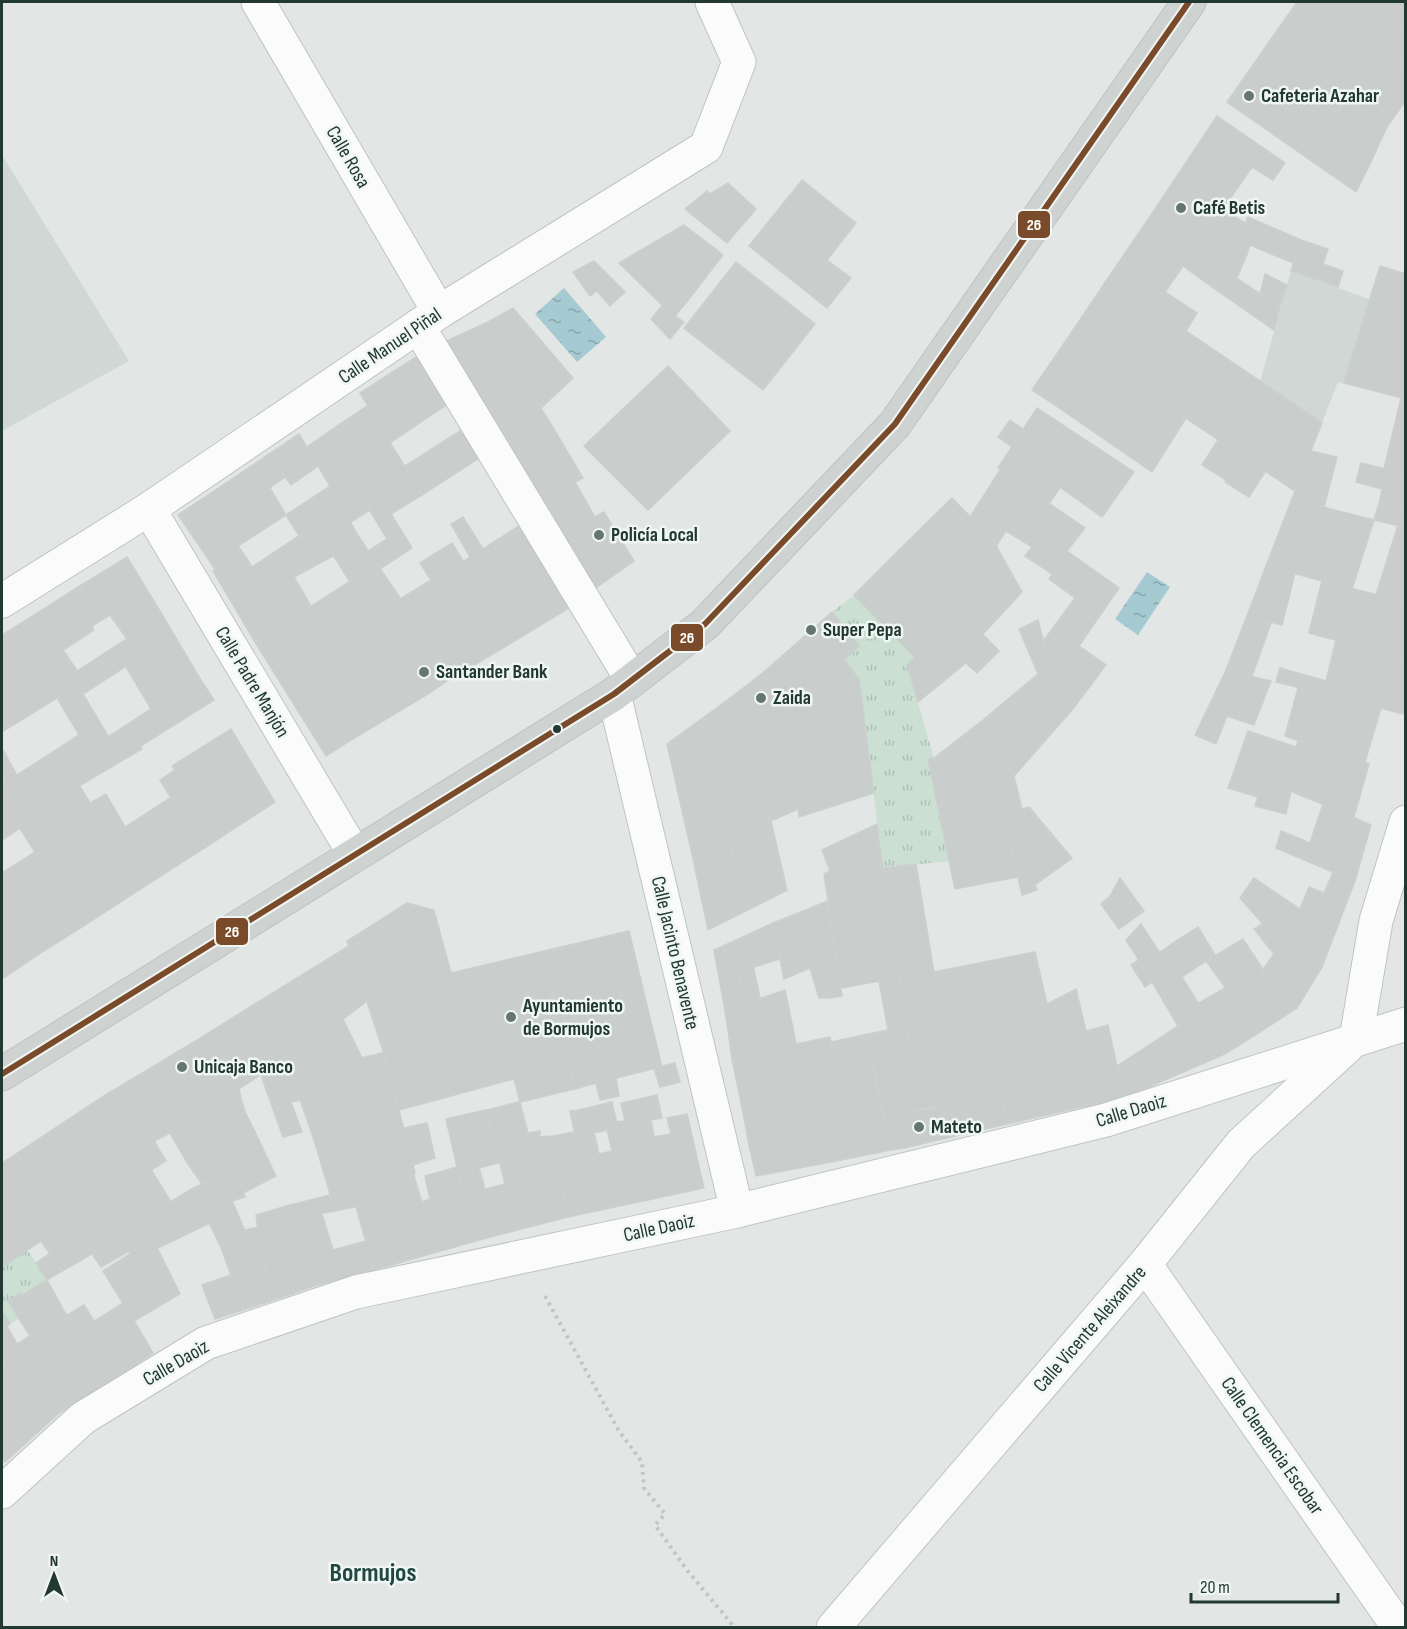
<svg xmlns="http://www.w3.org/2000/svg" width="1407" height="1629" font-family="'Sofia Sans Condensed',sans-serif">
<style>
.built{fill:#d0d8d5}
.grass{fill:url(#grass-tufts)}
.water{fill:url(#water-ripples)}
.building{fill:#c9cecc;stroke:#cbd0ce;stroke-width:1.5;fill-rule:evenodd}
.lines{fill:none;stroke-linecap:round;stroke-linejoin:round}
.minor-casing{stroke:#bfc4c2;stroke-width:35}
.major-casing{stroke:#bcc3c1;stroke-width:35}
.path{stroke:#bfc7c5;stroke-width:4;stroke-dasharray:3 4.5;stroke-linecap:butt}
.minor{stroke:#fbfbfb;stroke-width:33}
.major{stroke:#ced3d2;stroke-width:33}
.bus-1-casing{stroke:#f0f6f3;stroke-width:10}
.bus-1{stroke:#7a4b2a;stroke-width:6}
.poi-dot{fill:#657571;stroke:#f0f6f3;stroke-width:2}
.bus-dot{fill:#223833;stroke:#f0f6f3;stroke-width:2}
.labels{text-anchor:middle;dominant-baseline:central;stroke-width:5;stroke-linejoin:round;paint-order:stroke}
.poi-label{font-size:20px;font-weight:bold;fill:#223833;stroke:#f0f6f3;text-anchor:start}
.street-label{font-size:20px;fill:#223833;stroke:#f0f6f3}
.district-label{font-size:26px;font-weight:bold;fill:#204840;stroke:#f0f6f3}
.line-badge{stroke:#f0f6f3;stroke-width:2}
.badge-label{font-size:16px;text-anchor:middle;font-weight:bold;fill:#fff}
</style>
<defs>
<pattern id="grass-tufts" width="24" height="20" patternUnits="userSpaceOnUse" patternTransform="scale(1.5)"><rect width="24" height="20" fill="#ccdfd3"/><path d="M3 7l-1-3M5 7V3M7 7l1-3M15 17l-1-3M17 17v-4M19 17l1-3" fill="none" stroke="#afc0b6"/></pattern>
<pattern id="water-ripples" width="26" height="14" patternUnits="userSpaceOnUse" patternTransform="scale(1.5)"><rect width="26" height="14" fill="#a6cad2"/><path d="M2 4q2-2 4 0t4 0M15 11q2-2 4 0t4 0" fill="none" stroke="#87a5ab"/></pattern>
</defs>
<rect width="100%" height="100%" fill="#e2e7e5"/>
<g class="built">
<path d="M2 155 129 361 2 431Z"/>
<path d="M1380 266 1405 274V399L1338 382 1322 423 1260 382 1291 271 1369 299Z"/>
</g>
<g class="grass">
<path d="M854 595 915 657 907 665 934 758 928 759 950 861 883 868 859 679 844 660 859 646 832 612Z"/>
<path d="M27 1249 47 1280 8 1301 20 1318 10 1324 2 1311V1267Z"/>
</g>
<g class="water">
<path d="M564 288 606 337 577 362 535 314Z"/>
<path d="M1147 572 1170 587 1138 635 1115 619Z"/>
</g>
<g class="building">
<path d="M1297 2H1369L1374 5 1357 31 1383 48 1348 97 1269 42Z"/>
<path d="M1369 2H1406V28L1374 5Z"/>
<path d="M1374 5 1400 24 1383 48 1357 31Z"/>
<path d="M1400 24 1406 28V100L1387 127 1348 97ZM1394 58 1403 65 1394 77 1385 70Z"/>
<path d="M1269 42 1302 66 1282 94 1293 101 1282 116 1298 127 1309 113 1328 126 1348 97 1359 105 1334 143 1368 168 1356 192 1227 102Z"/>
<path d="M1394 58 1403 65 1394 77 1385 70Z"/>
<path d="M1302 66 1348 97 1328 126 1282 94Z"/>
<path d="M1293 101 1309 113 1298 127 1282 116Z"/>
<path d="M1359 105 1387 127 1368 168 1334 143Z"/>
<path d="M1217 116 1285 163 1273 180 1252 167 1223 209 1177 176Z"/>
<path d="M1177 176 1213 201 1206 213 1215 218 1210 226 1208 224 1193 248 1149 218Z"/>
<path d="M802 180 856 223 827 260 851 278 827 308 749 246Z"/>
<path d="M728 183 756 209 727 243 685 209 707 191 710 194Z"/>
<path d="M1213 201 1243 222 1215 263 1193 248 1208 224 1210 226 1215 218 1206 213Z"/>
<path d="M1248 217 1301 240 1293 263 1238 240Z"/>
<path d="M1149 218 1223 269 1212 287 1183 266 1165 292 1197 313 1186 331 1108 278Z"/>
<path d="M1243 222 1245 223 1238 240 1250 245 1247 254 1229 243Z"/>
<path d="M684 225 723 255 689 299 676 289 663 306 619 263Z"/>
<path d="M1301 240 1328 249 1323 264 1343 271 1338 287 1291 271Z"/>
<path d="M1229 243 1247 254 1237 278 1215 263Z"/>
<path d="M594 261 625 292 610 306 597 291 590 296 573 272Z"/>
<path d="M736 262 815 324 763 390 684 328Z"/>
<path d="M1380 266 1406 274V399L1344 383Z"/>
<path d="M1223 269 1280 307 1274 330 1212 287Z"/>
<path d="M1265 274 1287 285 1280 307 1260 294Z"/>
<path d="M1108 278 1322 423 1295 491 1067 339Z"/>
<path d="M676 289 689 299 675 316 684 322 670 339 651 319Z"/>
<path d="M513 308 573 378 541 408 488 322Z"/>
<path d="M488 322 549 421 531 433 546 457 564 446 583 478 575 482 595 517 604 512 634 561 593 590 442 343Z"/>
<path d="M1067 339 1113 369 1091 404 1068 387 1055 405 1032 390Z"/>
<path d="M422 353 452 401 390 443 360 393Z"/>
<path d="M668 366 730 431 648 510 584 446Z"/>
<path d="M1113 369 1186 418 1152 472 1055 405 1068 387 1091 404Z"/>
<path d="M1401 398 1406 399V474L1384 469Z"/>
<path d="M367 406 399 457 386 465 402 490 383 501 337 426Z"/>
<path d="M1037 408 1090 443 1049 504 998 468Z"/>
<path d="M1010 420 1023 429 1012 447 998 437Z"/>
<path d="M549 421 564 446 546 457 531 433Z"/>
<path d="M337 426 352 452 340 460 348 472 359 464 368 477 355 486 370 510 351 522 307 447Z"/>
<path d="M466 427 484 455 422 495 405 466Z"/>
<path d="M299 434 318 466 291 485 269 454Z"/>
<path d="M1218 440 1242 456 1226 480 1202 465Z"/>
<path d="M1090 443 1134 472 1102 517 1060 487Z"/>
<path d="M1311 451 1337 457 1324 507 1292 499Z"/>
<path d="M352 452 359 464 348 472 340 460Z"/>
<path d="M269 454 285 477 257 497 241 473Z"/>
<path d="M1242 456 1265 472 1249 497 1225 482Z"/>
<path d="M399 457 422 495 391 514 383 501 402 490 386 465Z"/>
<path d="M1361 463 1406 474V527L1396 525 1401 506 1380 500 1382 489 1356 482Z"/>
<path d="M1000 470 1085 528 1067 551 1119 588 1079 646 1106 665 1073 709 1053 695 1044 640 1075 598 1049 579 1052 574 1025 556 1032 547 1006 531 996 546 993 540 970 517Z"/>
<path d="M241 473 257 497 270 488 286 515 238 546 243 553 215 569 178 515Z"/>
<path d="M368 477 401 530 387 539 355 486Z"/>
<path d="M330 486 343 508 299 536 286 515Z"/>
<path d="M952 498 993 540 940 591 899 550Z"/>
<path d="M1292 499 1374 520 1352 589 1266 566Z"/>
<path d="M1380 500 1401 506 1396 525 1374 520Z"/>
<path d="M343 508 357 534 330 550 315 525Z"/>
<path d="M463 517 483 549 525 522 527 526 494 547 509 569 541 549 577 603 513 642 463 562 470 557 451 524Z"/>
<path d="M315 525 328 547 314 557 300 535Z"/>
<path d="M1398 525 1406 527V602L1376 595Z"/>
<path d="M527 526 541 549 509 569 494 547Z"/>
<path d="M401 530 412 548 380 569 368 551Z"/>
<path d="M357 534 377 564 350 582 330 550Z"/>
<path d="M300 535 314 557 328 547 333 556 294 577 311 606 255 642 213 571 243 553 252 567Z"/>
<path d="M993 540 1022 592 983 634 940 591Z"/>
<path d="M452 543 513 642 481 661 466 637 481 627 459 590 443 599 420 563Z"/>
<path d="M899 550 961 612 941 631 922 610 896 638 854 595Z"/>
<path d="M127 557 163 616 127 639 110 615 92 626 86 616 94 612 78 587Z"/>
<path d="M377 564 392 586 313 636 299 614Z"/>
<path d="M1266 566 1295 573 1282 625 1247 616Z"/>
<path d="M431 580 481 661 450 679 400 599Z"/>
<path d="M1322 581 1406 602V659L1309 633Z"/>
<path d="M392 586 402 601 322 651 313 636Z"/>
<path d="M78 587 94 612 86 616 94 630 88 634 64 596Z"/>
<path d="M459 590 481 627 466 637 443 599Z"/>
<path d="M64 596 88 634 63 650 78 672 51 688 15 627Z"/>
<path d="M402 601 450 679 428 694 424 688 345 737 348 742 326 756 255 642 299 614 322 651 333 643 352 675 367 666 347 635Z"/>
<path d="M922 610 941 631 915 657 896 638Z"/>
<path d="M832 612 859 646 844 660 859 679 870 764 797 790V758L784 731 797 722 775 693 764 672ZM824 677 838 694 819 708 806 691Z"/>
<path d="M961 612 999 651 977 673 966 663 918 702 907 665Z"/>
<path d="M163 616 199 677 151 709 114 647Z"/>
<path d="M1247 616 1271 623 1252 676 1226 670Z"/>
<path d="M1038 620 1049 664 1053 695 1073 709 1014 776 1022 809 1003 814 1018 877 955 889 928 759 934 758 983 720 1038 674 1019 629Z"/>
<path d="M15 627 57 698 2 732V635Z"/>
<path d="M347 635 367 666 352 675 333 643Z"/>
<path d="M1336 640 1362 647 1347 699 1276 682 1280 668 1326 681Z"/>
<path d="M114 647 125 667 83 694 108 736 88 750 51 688Z"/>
<path d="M1362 647 1406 659V705L1403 714 1347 699Z"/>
<path d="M1226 670 1271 681 1254 725 1227 716 1216 744 1195 735Z"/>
<path d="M764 672 775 693 797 722 784 731 797 758V771L758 788 729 699Z"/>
<path d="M199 677 214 700 141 746 128 724Z"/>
<path d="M824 677 838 694 819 708 806 691Z"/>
<path d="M424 688 428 694 348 742 345 737Z"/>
<path d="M1298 688 1381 708 1365 762 1285 736Z"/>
<path d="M729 699 771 821 693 859 667 744Z"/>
<path d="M128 724 142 749 79 786 66 764Z"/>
<path d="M231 729 275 802 206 847 173 796 171 798 160 780 175 770 172 766Z"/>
<path d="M1248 731 1296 747 1298 740 1369 764 1354 817 1295 793 1298 778 1267 768 1258 797 1228 788Z"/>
<path d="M79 735 88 750 25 789 17 775Z"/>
<path d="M2 748 14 770 2 778 13 797 2 804Z"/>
<path d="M66 764 142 888 82 927 4 803Z"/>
<path d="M870 764 874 793 799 817 797 790Z"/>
<path d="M1267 768 1298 778 1295 793 1291 791 1286 814 1255 806Z"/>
<path d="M14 770 25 789 13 797 2 778Z"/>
<path d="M797 771 798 809 771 821 758 788Z"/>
<path d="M106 794 125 827 110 837 90 803Z"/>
<path d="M173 796 206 847 142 888 110 837Z"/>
<path d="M4 803 20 828 2 840V804Z"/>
<path d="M1323 804 1371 825 1355 881 1328 870 1337 845 1312 837Z"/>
<path d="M1029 807 1072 858 1035 885 1037 890 1022 895 1003 814Z"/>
<path d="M771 821 776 843 753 849 749 832Z"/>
<path d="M877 824 880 848 830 871 822 850Z"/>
<path d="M1281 831 1310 843 1312 837 1337 845 1328 870 1276 848Z"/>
<path d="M749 832 766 901 708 930 693 859 715 848 720 868 735 864 730 842Z"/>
<path d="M730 842 735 864 720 868 715 848Z"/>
<path d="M776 843 787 890 766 901 753 849Z"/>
<path d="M880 848 909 1040 870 1050 876 1085 833 1094 826 1063H836L831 1042 850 1038 853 1053 866 1050 863 1035 888 1030 879 981 841 988 824 874Z"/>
<path d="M35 852 82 927 39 954 2 895V873Z"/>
<path d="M916 864 934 972 1035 952 1059 1056 1001 1068 1005 1097 935 1109V1106L896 1115 904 1148 891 1150 870 1050 909 1040 883 868Z"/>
<path d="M1333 872 1355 881 1322 967 1297 952 1307 936 1284 924 1276 939 1240 898 1254 878 1300 909 1309 887 1324 893Z"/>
<path d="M1120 878 1144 911 1119 929 1101 904 1110 896Z"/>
<path d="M2 895 39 954 2 979Z"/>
<path d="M827 901 842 996 830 998 813 907Z"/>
<path d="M407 903 434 910 451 973 629 931 662 1067 640 1072 612 956 544 973 545 976 547 975 560 1027 505 1041 492 989 495 988 494 986 433 1001 415 929 349 946 347 941Z"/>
<path d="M813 907 830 998H819L810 968 784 979 773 923Z"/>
<path d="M773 923 780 959 754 967 747 935Z"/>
<path d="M1141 924 1160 953 1142 965 1126 940Z"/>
<path d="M1262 924 1276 939 1297 952 1276 989 1261 972 1274 954 1254 929Z"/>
<path d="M1284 924 1307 936 1297 952 1276 939Z"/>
<path d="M1198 927 1215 955 1194 969 1176 941Z"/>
<path d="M415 929 433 1001 494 986 495 988 492 989 505 1041 560 1027 547 975 545 976 544 973 612 956 640 1072 589 1085 582 1060 569 1063 575 1089 520 1102 514 1079 399 1110 384 1054 349 946Z"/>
<path d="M747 935 760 998 745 1003 734 950 725 953 723 946Z"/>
<path d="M1243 939 1262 968 1261 972 1275 989 1297 1008 1260 1032 1228 985 1225 987 1206 961Z"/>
<path d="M1176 941 1194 969 1182 977 1204 1013 1178 1026 1142 965Z"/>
<path d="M349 946 367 1001 343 1019 362 1058 338 1063 328 1027 297 978Z"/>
<path d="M723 946 725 953 734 950 745 1003 725 1011 714 950Z"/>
<path d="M1297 952 1322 967 1297 1008 1276 989Z"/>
<path d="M1138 960 1152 982 1145 987 1131 965Z"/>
<path d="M297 978 328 1027 334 1049V1050L318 1055 323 1076 341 1072 357 1128 315 1143 287 1061 253 1005Z"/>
<path d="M1228 985 1245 1009 1239 1013 1223 989Z"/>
<path d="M1076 989 1086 1031 1108 1025 1118 1071 1080 1079 1074 1053 1059 1056 1047 1004Z"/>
<path d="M1223 989 1239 1013 1245 1009 1260 1032 1225 1054 1199 1003Z"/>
<path d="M785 990 808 1100 792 1104 800 1135 749 1145 743 1113 767 1109 757 1054 732 1059 729 1037 768 1029 761 998Z"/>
<path d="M761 998 768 1029 729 1037 725 1011Z"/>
<path d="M253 1005 285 1059 239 1089 223 1061 226 1059 210 1032Z"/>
<path d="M1204 1013 1225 1054 1202 1064 1178 1026Z"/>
<path d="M1178 1026 1202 1064 1124 1098 1117 1066Z"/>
<path d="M210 1032 226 1059 223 1061 221 1059 191 1076 214 1114 241 1098 245 1112 255 1132 207 1159 186 1122 207 1111 196 1091 175 1102 154 1066Z"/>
<path d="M863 1035 866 1050 853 1053 850 1038Z"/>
<path d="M830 1037 836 1063 801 1069 796 1044Z"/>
<path d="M334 1050 341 1072 323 1076 318 1055Z"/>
<path d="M383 1053 391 1081 373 1086 378 1108 353 1114 338 1063Z"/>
<path d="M1074 1053 1080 1079 1118 1071 1124 1098 1086 1106 1081 1082 1005 1097 1001 1068Z"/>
<path d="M757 1054 767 1109 743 1113 732 1059Z"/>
<path d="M221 1059 239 1089 241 1098 214 1114 191 1076Z"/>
<path d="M285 1059 300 1100 291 1102 302 1132 283 1137 261 1075Z"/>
<path d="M582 1060 589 1085 575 1089 569 1063Z"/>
<path d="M675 1063 680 1082 660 1087 654 1068Z"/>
<path d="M826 1063 833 1094 821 1098 828 1131 821 1132 826 1163 756 1176 749 1145 800 1135 792 1104 808 1100 801 1069Z"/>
<path d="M154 1066 203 1152 188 1164 170 1133 154 1141 166 1161 151 1170 105 1095Z"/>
<path d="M616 1078 619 1096 600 1100 596 1083Z"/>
<path d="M391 1081 399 1110 381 1115 373 1086Z"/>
<path d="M1081 1082 1086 1106 1007 1124 1002 1098Z"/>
<path d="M876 1085 891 1150 826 1163 821 1132 828 1131 821 1098Z"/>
<path d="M196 1091 207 1111 186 1122 175 1102Z"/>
<path d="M105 1095 160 1184 117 1212 128 1230 82 1260 16 1154Z"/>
<path d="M657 1095 662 1118 651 1120 654 1137 671 1134 667 1118 687 1114 704 1188 643 1201 621 1103Z"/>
<path d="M1001 1096 1007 1124 904 1148 896 1115Z"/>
<path d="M518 1102H520L528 1133 540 1131V1137L547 1136V1137L574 1132 591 1212 568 1217 562 1183 532 1188 525 1157 497 1162 487 1110Z"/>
<path d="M612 1102 618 1128 579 1136 574 1111Z"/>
<path d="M378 1108 381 1115 399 1110 415 1173 414 1176 374 1188 353 1114Z"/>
<path d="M486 1110 491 1132 451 1141 446 1119Z"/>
<path d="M570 1111H574L579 1136 594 1132 599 1154 612 1151 607 1129 618 1128 616 1122 625 1121 643 1201 591 1212Z"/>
<path d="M427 1123 435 1158 413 1165 404 1128Z"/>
<path d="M357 1128 378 1202 335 1211 315 1143Z"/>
<path d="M255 1132 265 1153 215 1177 207 1159Z"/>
<path d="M491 1132 498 1163 479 1168 482 1178 474 1180 471 1168 458 1171 451 1141Z"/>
<path d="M203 1152 215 1177 202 1184 188 1164Z"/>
<path d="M265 1153 276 1176 243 1193 234 1168Z"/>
<path d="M16 1154 82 1260 62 1271 41 1241 2 1267V1163Z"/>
<path d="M525 1157 536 1206 479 1220 477 1210 468 1214 458 1171 471 1168 474 1180 482 1178 485 1189 505 1184 500 1163 497 1162Z"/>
<path d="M457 1167 468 1214 477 1210 483 1239 437 1252 422 1202 430 1199 425 1176Z"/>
<path d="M234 1168 245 1197 232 1201 221 1175Z"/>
<path d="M221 1175 252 1247 234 1253 243 1279 266 1272 274 1300 243 1310 222 1250 193 1188Z"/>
<path d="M414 1176 437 1252 374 1270 356 1207 378 1202 374 1188Z"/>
<path d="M562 1183 568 1217 483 1239 479 1220 536 1206 532 1188Z"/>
<path d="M160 1184 171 1202 128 1230 117 1212Z"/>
<path d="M193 1188 210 1223 158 1248 143 1219Z"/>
<path d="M330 1195 335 1211 295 1219 290 1205Z"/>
<path d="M290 1205 299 1232 260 1245 256 1215Z"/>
<path d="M322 1214 333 1250 366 1241 374 1270 318 1285 309 1253 307 1254 295 1219Z"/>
<path d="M143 1219 180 1294 134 1321 103 1271 130 1254 129 1251 101 1267 92 1254Z"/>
<path d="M258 1227 260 1245 252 1247 245 1230Z"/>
<path d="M299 1232 307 1254 309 1253 318 1285 274 1300 260 1245Z"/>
<path d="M260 1245 266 1272 243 1279 234 1253Z"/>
<path d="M49 1254 62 1271 47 1280 36 1263Z"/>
<path d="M231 1275 243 1310 215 1319 202 1285Z"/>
<path d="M47 1280 77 1334 95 1357 92 1358 110 1382 93 1392 75 1369 77 1368 30 1290Z"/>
<path d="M30 1290 61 1342 11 1375 2 1361V1311L10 1324 7 1326 17 1344 30 1336 8 1301 20 1293 22 1295Z"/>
<path d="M123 1303 139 1329 95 1357 77 1332Z"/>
<path d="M84 1305 94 1321 77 1332 67 1315Z"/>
<path d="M139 1329 153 1353 110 1382 92 1358Z"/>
<path d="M61 1342 77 1368 75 1369 93 1392 59 1413 26 1365Z"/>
<path d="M2 1361 27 1397 42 1387 59 1413 5 1462 2 1459Z"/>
<path d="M26 1365 42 1387 27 1397 11 1375Z"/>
</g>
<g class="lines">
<g class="minor-casing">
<g id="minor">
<path d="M258 2 439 312"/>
<path d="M418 326 632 680"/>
<path d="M149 509 355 855"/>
<path d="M2 601 149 509 439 312 706 147 739 62 712 2"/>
<path d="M614 694 737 1211"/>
<path d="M1356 1039 1376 921 1406 822"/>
<path d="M1145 1264 1399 1628"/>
<path d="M2 1492 83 1418 206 1343 356 1292 737 1211 1106 1120 1406 1024"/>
<path d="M833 1628 1145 1264 1241 1144 1348 1046"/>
</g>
</g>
<g class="major-casing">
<path id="major" d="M2 1074 614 694 705 624 895 424 1189 2"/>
</g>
<path class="path" d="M545 1296 619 1431 642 1462 644 1488 665 1514 655 1525 687 1570 735 1628"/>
<use href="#minor" class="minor"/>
<use href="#major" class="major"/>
<g class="bus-1-casing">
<path id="bus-1" d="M2 1074 614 694 705 624 895 424 1189 2"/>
</g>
<use href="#bus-1" class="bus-1"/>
</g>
<g class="poi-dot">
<circle cx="1249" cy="96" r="6"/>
<circle cx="1181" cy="208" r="6"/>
<circle cx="599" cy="535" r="6"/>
<circle cx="811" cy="630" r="6"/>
<circle cx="424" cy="672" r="6"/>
<circle cx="761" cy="698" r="6"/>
<circle cx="511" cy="1017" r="6"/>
<circle cx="182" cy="1067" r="6"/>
<circle cx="919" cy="1127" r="6"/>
</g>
<circle class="bus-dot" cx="557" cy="729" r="5"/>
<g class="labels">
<g class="poi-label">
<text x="1261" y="96">Cafeteria Azahar</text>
<text x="1193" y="208">Café Betis</text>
<text x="611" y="535">Policía Local</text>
<text x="823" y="630">Super Pepa</text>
<text x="436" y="672">Santander Bank</text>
<text x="773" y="698">Zaida</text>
<text x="523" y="1006">Ayuntamiento<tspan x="523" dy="23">de Bormujos</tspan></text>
<text x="194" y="1067">Unicaja Banco</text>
<text x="931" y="1127">Mateto</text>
</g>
<g class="street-label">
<text transform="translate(348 157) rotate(60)">Calle Rosa</text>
<text transform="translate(390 346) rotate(-34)">Calle Manuel Piñal</text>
<text transform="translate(252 682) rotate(59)">Calle Padre Manjón</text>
<text transform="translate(675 953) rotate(77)">Calle Jacinto Benavente</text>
<text transform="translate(1131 1111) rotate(-17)">Calle Daoiz</text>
<text transform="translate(659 1228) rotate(-12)">Calle Daoiz</text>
<text transform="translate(1090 1329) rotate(-49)">Calle Vicente Aleixandre</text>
<text transform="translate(176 1363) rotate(-30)">Calle Daoiz</text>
<text transform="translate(1272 1446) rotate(55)">Calle Clemencia Escobar</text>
</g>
<g class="district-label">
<text x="373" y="1573">Bormujos</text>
</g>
</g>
<g class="line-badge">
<rect x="1017" y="210" width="34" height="29" rx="6" fill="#7a4b2a"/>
<rect x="670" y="623" width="34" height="29" rx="6" fill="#7a4b2a"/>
<rect x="215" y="917" width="34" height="29" rx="6" fill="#7a4b2a"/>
</g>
<g class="badge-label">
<text x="1034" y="230">26</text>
<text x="687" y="643">26</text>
<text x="232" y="937">26</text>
</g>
<rect width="1407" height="1629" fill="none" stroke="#223833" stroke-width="6"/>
<g transform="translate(54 1575)" stroke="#f0f6f3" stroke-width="4.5" paint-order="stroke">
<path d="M0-4.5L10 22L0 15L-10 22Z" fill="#223833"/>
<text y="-9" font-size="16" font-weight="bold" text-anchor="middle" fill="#223833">N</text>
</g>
<path d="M1191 1593v9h147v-9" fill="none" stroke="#223833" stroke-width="3"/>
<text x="1200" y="1593" font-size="18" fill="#223833" stroke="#f0f6f3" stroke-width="4.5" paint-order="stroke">20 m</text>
</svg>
